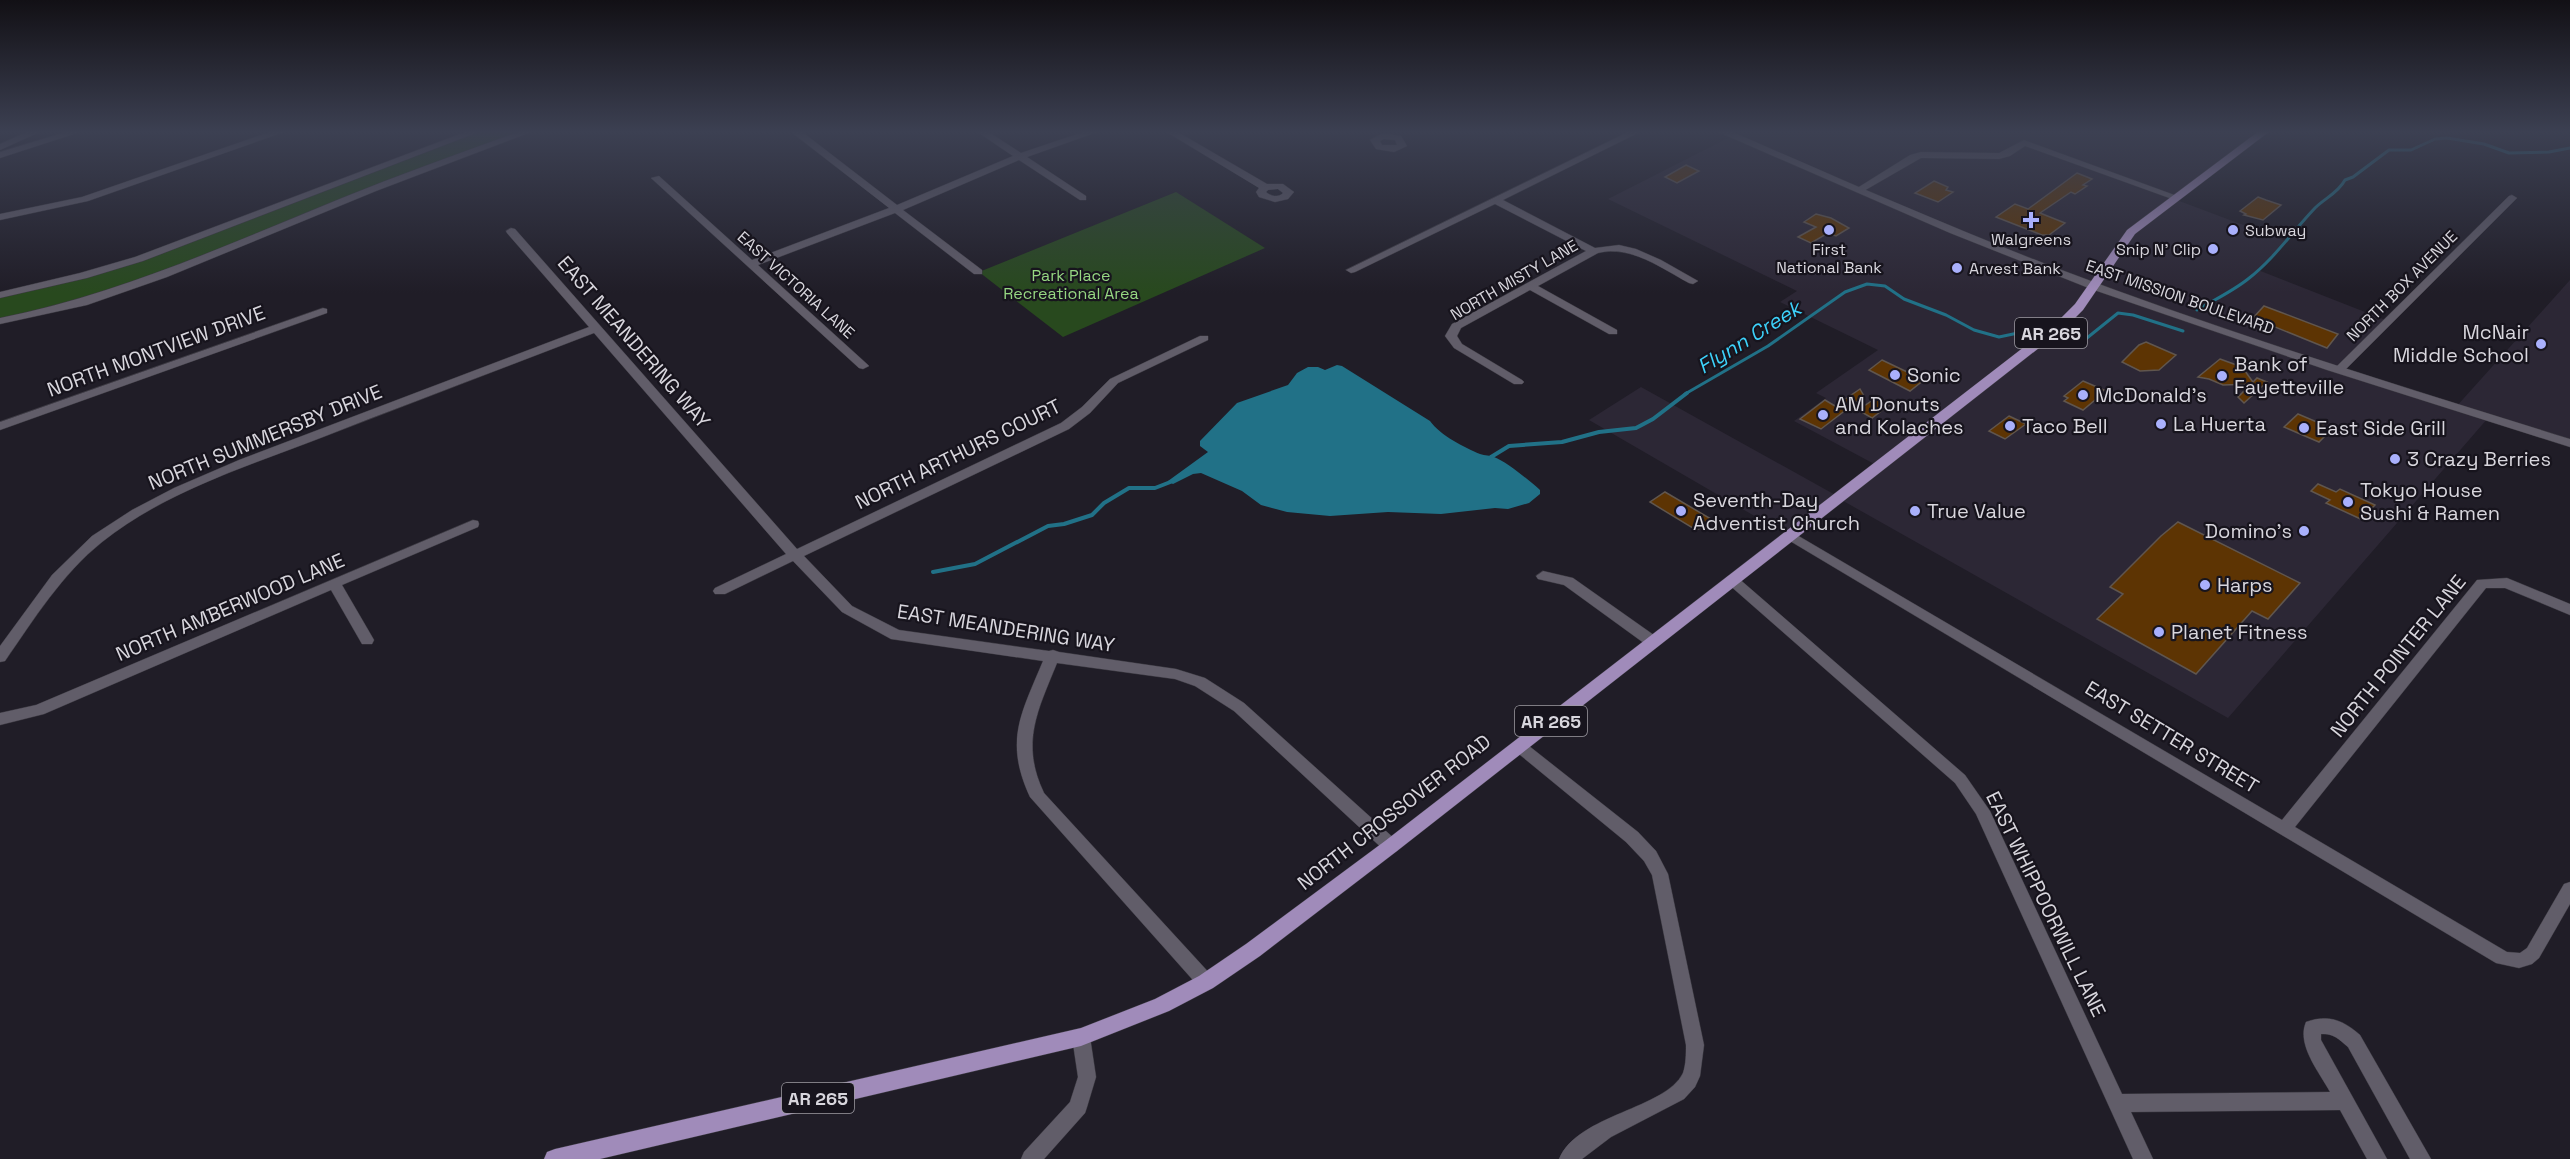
<svg xmlns="http://www.w3.org/2000/svg" width="2570" height="1159" font-family="'Space Grotesk',sans-serif">
<style>
.built{fill:#2c2735}
.green{fill:#28491e}
.water{fill:#217187}
.lines{fill:none;stroke-linecap:round;stroke-linejoin:round}
.stream-far1{stroke:#217187;stroke-width:3}
.stream{stroke:#217187;stroke-width:4}
.building{fill:#5d3403;stroke:#60564e;stroke-width:1.5}
.street-casing{stroke:#3b3941;stroke-width:1}
.secondary-casing{stroke:#3b3941;stroke-width:1}
.primary-casing{stroke:#3b3941;stroke-width:1}
.street{fill:#615d69;fill-rule:evenodd}
.secondary{fill:#615d69;fill-rule:evenodd}
.primary{fill:#a08bba;fill-rule:evenodd}
.poi-dot{fill:#a9b0fc;stroke:#17141d;stroke-width:2}
.labels{text-anchor:middle;dominant-baseline:central;stroke-width:4.5;stroke-linejoin:round;paint-order:stroke}
.far-poi-label{font-size:16px;fill:#d8d6dd;stroke:#17141d;text-anchor:start}
.far-park-label{font-size:16px;fill:#96d782;stroke:#17141d}
.far-street-label{font-size:16px;fill:#d8d6dd;stroke:#17141d}
.shield{fill:#17141d;stroke:#9e9ca3;stroke-width:1.5}
.shield-label{font-size:18px;font-weight:bold;fill:#d8d6dd}
.poi-label{font-size:20px;fill:#d8d6dd;stroke:#17141d;text-anchor:start}
.street-label{font-size:20px;fill:#d8d6dd;stroke:#17141d}
.water-label{font-size:21px;font-style:italic;fill:#3dd2fa;stroke:#17141d}
</style>
<rect width="100%" height="100%" fill="#201d27"/>
<path class="built" d="M1721 131H2265L2174 199 2286 241 2258 270 2388 321 2340 369 2455 408 2570 280V443L2488 418 2228 718 1838 498 1789 536 1589 420 1641 387 1839 497 1878 466 1794 421 1826 398 1816 393 1878 350 1780 302 1797 291 1608 199 1732 136Z"/>
<g class="green">
<path d="M476 131H529L355 195 154 280 0 321V295L83 276Z"/>
<path d="M1176 192 1265 248 1063 337 979 272Z"/>
</g>
<path class="water" d="M1337 365 1342 366 1430 421C1441 436 1464 447 1480 454 1485 456 1490 455 1494 457 1507 462 1530 481 1540 490V494L1529 503 1508 509 1495 508 1441 514 1388 512 1330 516 1287 512 1261 505 1242 491 1201 473 1193 474 1173 484 1168 481 1208 452 1200 446V441L1237 403 1288 385 1297 373 1308 367H1318L1325 370Z"/>
<g class="lines">
<g class="stream-far1">
<path d="M2197 310C2214 300 2233 291 2248 279 2274 259 2293 231 2315 208 2325 198 2338 193 2345 180L2353 177 2389 150H2411L2435 139 2447 138 2484 144 2509 153 2549 152 2570 148"/>
<path d="M2077 346 2118 313 2133 315 2183 331"/>
<path d="M1685 394 1768 346 1845 292 1867 284 1885 286 1904 299 1946 315 1974 330 1999 337 2018 333"/>
</g>
<g class="stream">
<path d="M1491 457 1509 446 1562 442 1599 432 1636 428 1653 419 1687 393"/>
<path d="M933 572 975 564 1048 526 1064 524 1092 515 1104 503 1129 488H1155L1173 481"/>
</g>
</g>
<g class="building">
<path d="M1686 165 1699 171 1677 183 1665 177Z"/>
<path d="M2077 173 2092 179 2083 185 2087 186 2075 194 2071 192 2040 213 2065 223 2049 235H2042L1996 217 2015 204 2028 209Z"/>
<path d="M1934 181 1948 187 1946 190 1953 192 1938 202 1915 193Z"/>
<path d="M2258 197 2266 200 2281 205 2263 220 2244 215 2246 214 2240 211Z"/>
<path d="M1816 214 1831 218 1849 228 1836 236 1828 233 1811 243 1798 237 1816 227 1804 222Z"/>
<path d="M2264 306 2280 312 2338 334 2327 348 2253 318Z"/>
<path d="M2146 342 2176 355 2159 370 2140 371 2122 362 2139 345Z"/>
<path d="M2220 359 2242 367 2253 382 2257 378 2267 382 2244 403 2238 397 2251 384 2223 385 2209 379 2198 377Z"/>
<path d="M1882 360 1924 380 1910 391 1869 370Z"/>
<path d="M2083 381 2104 390 2099 394 2101 395 2083 410 2064 401 2068 398 2064 396Z"/>
<path d="M1860 389 1864 396 1821 429 1800 419 1825 400 1835 406Z"/>
<path d="M1876 398 1889 405 1872 418 1858 410Z"/>
<path d="M2298 414 2324 425 2320 430 2328 433 2319 442 2284 427Z"/>
<path d="M2009 416 2026 424 2005 439 1989 431Z"/>
<path d="M2318 484 2336 492 2340 489 2375 505 2370 510 2374 512 2365 521 2326 503 2330 500 2311 491Z"/>
<path d="M1665 492 1711 519 1706 526 1696 530 1650 502Z"/>
<path d="M2178 522 2300 583 2268 619 2252 611 2196 674 2097 619 2123 594 2110 587 2161 536Z"/>
</g>
<g class="lines">
<g class="street-casing">
<g id="street">
<path d="M29 131H42L0 150V144Z"/>
<path d="M69 131H83L0 158V152Z"/>
<path d="M273 131H287L88 201 0 220V214L82 197Z"/>
<path d="M468 131H481L143 261 87 278 0 298V292L80 273 135 257Z"/>
<path d="M521 131H534L376 191 167 277 87 305 0 324V318C120 294 229 244 342 198 401 174 461 153 521 131Z"/>
<path d="M790 131H801L897 205 1013 156 976 131H987L1021 153 1086 131H1100L1027 157 1086 196V200H1080L1019 160 903 210 982 270V274H974L895 213 758 265 867 364 869 366 863 369 859 368 651 178 659 176 752 260 889 208Z"/>
<path d="M1165 131H1176L1267 184H1283L1294 192 1288 199 1275 202 1259 197 1256 192 1259 188ZM1278 189 1283 193C1279 198 1270 196 1266 192L1268 190Z"/>
<path d="M1630 131H1642L1503 200 1595 248 1619 245 1636 249 1661 260 1698 281 1693 284 1689 283C1661 268 1631 245 1598 253L1538 286 1617 330V334H1609L1530 290 1461 328 1457 336 1462 344 1522 380 1524 382 1522 384H1514L1454 348 1445 336 1452 324 1586 251 1495 204 1355 272 1351 273 1346 270Z"/>
<path d="M1383 133 1401 136 1407 146 1394 152 1376 149 1370 140ZM1384 139 1395 140 1397 145H1382L1380 141Z"/>
<path d="M2024 140 2180 197 2172 199 2025 146 2010 156 1999 159 1921 158 1862 192 1854 190 1910 155 1921 152 1999 153Z"/>
<path d="M2512 195 2517 198 2343 372H2335V368L2509 196Z"/>
<path d="M511 228 515 229 797 549 1061 423 1082 407 1110 379 1200 336H1208V340L1118 383 1090 413 1069 429 804 556 852 606 899 630 1049 651 1053 650 1059 652 1176 669 1205 678 1244 703 1397 841 1399 846 1397 851 1391 853 1385 851 1234 711 1195 686 1175 679 1057 663C1038 710 1020 743 1044 793L1212 976 1215 982 1212 988 1206 990 1200 988 1030 797C1004 741 1021 714 1043 661L891 639 842 612 793 561 725 594H715L713 591 715 588 786 554 594 333C504 368 413 402 323 437 248 466 166 491 102 542 62 574 34 619 5 661L0 662V646L52 575 92 536 132 510 174 488 239 460 589 327 507 233 506 231Z"/>
<path d="M323 308 327 309V313L0 430V422Z"/>
<path d="M473 520 478 521 479 524 478 527 342 585 374 640 372 644H362L331 590 44 714 0 725V713L36 705Z"/>
<path d="M1790 531 2282 820 2477 580 2507 578 2570 604V615L2505 588H2486L2295 827 2507 952 2520 953 2527 948 2564 884 2570 882V904L2539 958 2532 964 2519 968 2496 963 1785 538 1783 535Z"/>
<path d="M1543 571 1573 578 1658 638 1660 642 1658 646H1648L1564 585 1538 579 1536 576Z"/>
<path d="M1732 575 1737 577 1965 775 1990 811 2122 1094 2330 1092C2320 1073 2296 1045 2306 1022 2328 1014 2343 1020 2360 1035L2431 1159H2410L2348 1047C2339 1039 2333 1033 2321 1034V1040L2387 1159H2367L2340 1110 2131 1112 2153 1159H2133L1976 814 1955 783 1727 583 1725 580 1727 577Z"/>
<path d="M1519 740 1524 742 1638 832 1656 851 1668 874 1704 1045 1700 1076 1695 1087 1684 1099 1611 1137 1582 1159H1559C1578 1114 1666 1109 1683 1073 1686 1064 1686 1054 1686 1045L1652 875 1644 861 1626 842 1514 750 1511 746 1514 742Z"/>
<path d="M1081 1029 1087 1031 1090 1037 1096 1077 1087 1107 1085 1113 1044 1159H1021L1024 1152 1070 1102 1078 1077 1072 1037 1075 1031Z"/>
</g>
</g>
<g class="secondary-casing">
<path id="secondary" d="M1716 131H1730C1836 177 1942 224 2051 266 2221 331 2396 385 2570 439V447L2327 370 2091 289 1950 233Z"/>
</g>
<g class="primary-casing">
<path id="primary" d="M2259 131H2270L2135 234 2083 310 2067 326 1397 851 1260 956 1213 988 1169 1011 1081 1046 600 1159H544L547 1152 555 1149 1081 1028 1155 999 1199 976 1246 944 1385 841 2059 320 2075 304 2127 230Z"/>
</g>
<use href="#street" class="street"/>
<use href="#secondary" class="secondary"/>
<use href="#primary" class="primary"/>
</g>
<linearGradient id="sky" x2="0" y2="1"><stop stop-color="#121015"/><stop offset="0.45" stop-color="#3c4052"/><stop offset="1" stop-color="#3c4052" stop-opacity="0"/></linearGradient>
<rect width="2570" height="293" fill="url(#sky)"/>
<g class="poi-dot">
<path d="M2028 211h6v6h6v6h-6v6h-6v-6h-6v-6h6z"/>
<circle cx="1829" cy="230" r="6"/>
<circle cx="2233" cy="230" r="6"/>
<circle cx="2213" cy="249" r="6"/>
<circle cx="1957" cy="268" r="6"/>
<circle cx="2541" cy="344" r="6"/>
<circle cx="1895" cy="375" r="6"/>
<circle cx="2222" cy="376" r="6"/>
<circle cx="2083" cy="395" r="6"/>
<circle cx="1823" cy="415" r="6"/>
<circle cx="2161" cy="424" r="6"/>
<circle cx="2010" cy="426" r="6"/>
<circle cx="2304" cy="428" r="6"/>
<circle cx="2395" cy="459" r="6"/>
<circle cx="2348" cy="502" r="6"/>
<circle cx="1681" cy="511" r="6"/>
<circle cx="1915" cy="511" r="6"/>
<circle cx="2304" cy="531" r="6"/>
<circle cx="2205" cy="585" r="6"/>
<circle cx="2159" cy="632" r="6"/>
</g>
<g class="labels">
<g class="far-poi-label">
<text x="2245" y="230">Subway</text>
<text x="2031" y="239" text-anchor="middle">Walgreens</text>
<text x="1829" y="249" text-anchor="middle">First<tspan x="1829" dy="18">National Bank</tspan></text>
<text x="2201" y="249" text-anchor="end">Snip N' Clip</text>
<text x="1969" y="268">Arvest Bank</text>
</g>
<g class="far-park-label">
<text x="1071" y="275">Park Place<tspan x="1071" dy="18">Recreational Area</tspan></text>
</g>
<g class="far-street-label">
<text transform="translate(1514 280) rotate(-30)">NORTH MISTY LANE</text>
<text transform="translate(796 285) rotate(42)">EAST VICTORIA LANE</text>
<text transform="translate(2402 286) rotate(-45)">NORTH BOX AVENUE</text>
<text transform="translate(2180 297) rotate(19)">EAST MISSION BOULEVARD</text>
</g>
<g class="shield">
<rect x="2015" y="318" width="72" height="30" rx="4.5"/>
<rect x="1515" y="706" width="72" height="30" rx="4.5"/>
<rect x="782" y="1083" width="72" height="30" rx="4.5"/>
</g>
<g class="shield-label">
<text x="2051" y="333">AR 265</text>
<text x="1551" y="721">AR 265</text>
<text x="818" y="1098">AR 265</text>
</g>
<g class="poi-label">
<text x="2529" y="332" text-anchor="end">McNair<tspan x="2529" dy="23">Middle School</tspan></text>
<text x="2234" y="364">Bank of<tspan x="2234" dy="23">Fayetteville</tspan></text>
<text x="1907" y="375">Sonic</text>
<text x="2095" y="395">McDonald's</text>
<text x="1835" y="404">AM Donuts<tspan x="1835" dy="23">and Kolaches</tspan></text>
<text x="2173" y="424">La Huerta</text>
<text x="2022" y="426">Taco Bell</text>
<text x="2316" y="428">East Side Grill</text>
<text x="2407" y="459">3 Crazy Berries</text>
<text x="2360" y="490">Tokyo House<tspan x="2360" dy="23">Sushi &amp; Ramen</tspan></text>
<text x="1693" y="500">Seventh-Day<tspan x="1693" dy="23">Adventist Church</tspan></text>
<text x="1927" y="511">True Value</text>
<text x="2292" y="531" text-anchor="end">Domino's</text>
<text x="2217" y="585">Harps</text>
<text x="2171" y="632">Planet Fitness</text>
</g>
<g class="street-label">
<text transform="translate(634 342) rotate(49)">EAST MEANDERING WAY</text>
<text transform="translate(156 351) rotate(-20)">NORTH MONTVIEW DRIVE</text>
<text transform="translate(265 437) rotate(-22)">NORTH SUMMERSBY DRIVE</text>
<text transform="translate(958 454) rotate(-26)">NORTH ARTHURS COURT</text>
<text transform="translate(230 607) rotate(-23)">NORTH AMBERWOOD LANE</text>
<text transform="translate(1006 628) rotate(9)">EAST MEANDERING WAY</text>
<text transform="translate(2398 656) rotate(-51)">NORTH POINTER LANE</text>
<text transform="translate(2172 737) rotate(31)">EAST SETTER STREET</text>
<text transform="translate(1394 812) rotate(-38)">NORTH CROSSOVER ROAD</text>
<text transform="translate(2046 904) rotate(64)">EAST WHIPPOORWILL LANE</text>
</g>
<g class="water-label">
<text transform="translate(1749 337) rotate(-32)">Flynn Creek</text>
</g>
</g>
</svg>
